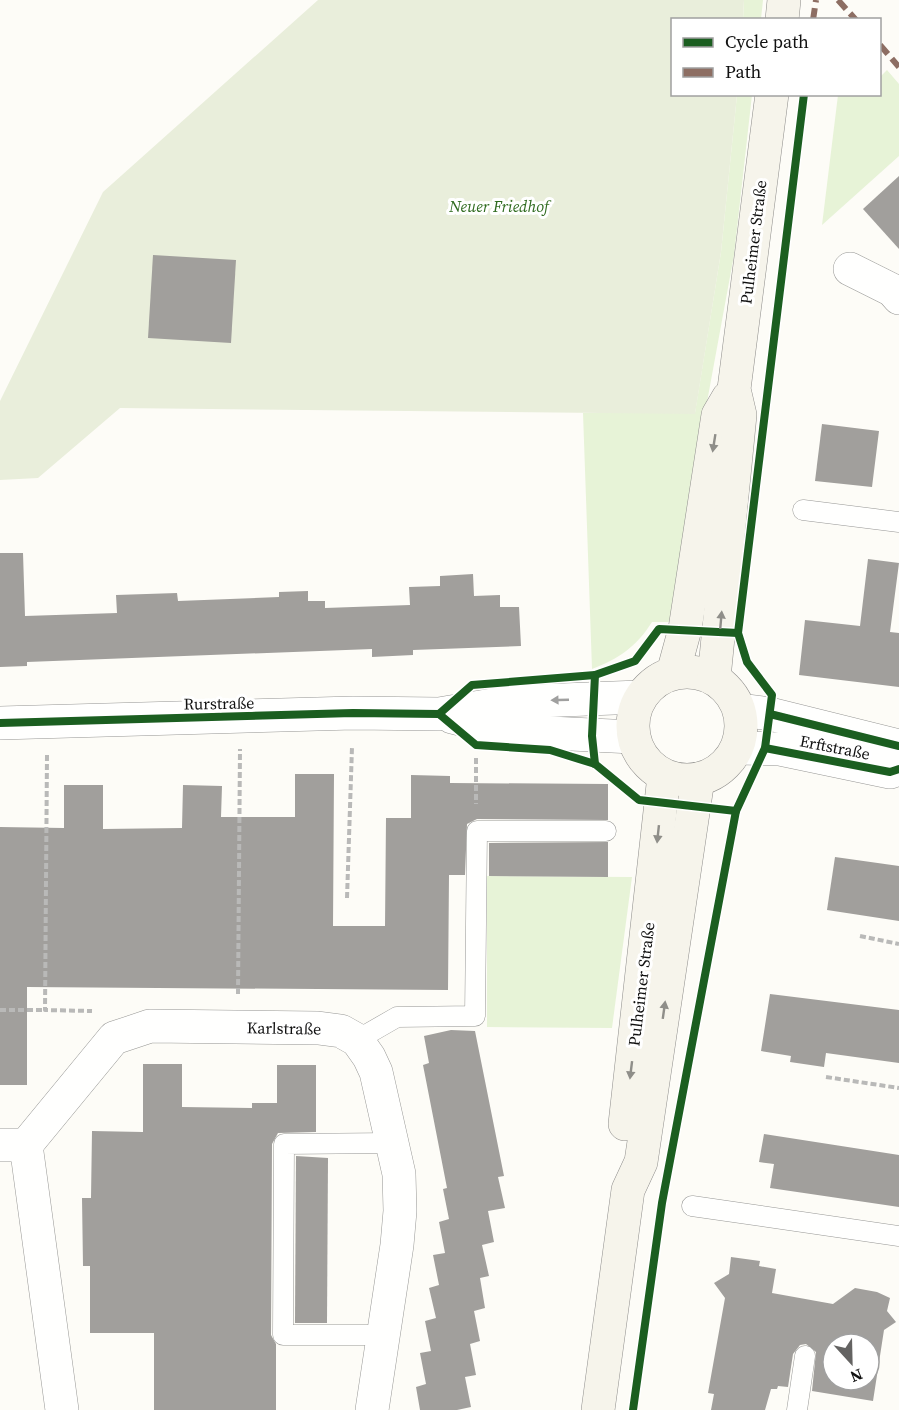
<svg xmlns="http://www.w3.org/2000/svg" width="899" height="1410" font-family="'Source Serif 4',serif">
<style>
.green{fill:#e7f3d7}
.cemetery{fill:#e9eedb}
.building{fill:#a19f9c;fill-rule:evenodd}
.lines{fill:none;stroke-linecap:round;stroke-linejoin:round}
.service-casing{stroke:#979795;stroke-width:21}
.minor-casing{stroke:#979795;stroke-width:34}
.secondary-casing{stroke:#8e8d8b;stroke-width:34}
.path{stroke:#b9b9b8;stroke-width:4;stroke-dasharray:6 3;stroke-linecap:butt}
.service{stroke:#fffffe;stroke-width:20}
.minor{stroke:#fffffe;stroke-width:33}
.secondary{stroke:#f6f4eb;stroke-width:33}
.quiet{stroke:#8d6e63;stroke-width:6;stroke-dasharray:12 6;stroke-linecap:butt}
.cycleway-casing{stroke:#fff;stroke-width:11}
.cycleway{stroke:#1b5e20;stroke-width:8}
.oneway{fill:#8f8e89}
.oneway2{fill:#a0a09f}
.labels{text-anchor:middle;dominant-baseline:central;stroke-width:6;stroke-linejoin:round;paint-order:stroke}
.park-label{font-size:16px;font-style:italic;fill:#2f6b1f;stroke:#fff}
.street-label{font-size:16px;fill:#111;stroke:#fff}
</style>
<rect width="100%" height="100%" fill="#fdfcf7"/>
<g class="green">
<path d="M744 0H763L761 19 743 20Z"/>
<path d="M887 70 899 84V156L822 225 838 95 880 94V77Z"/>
<path d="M737 95H752L734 255 705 413 676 622H652C637 646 619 659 592 669L583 413H695L721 252Z"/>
<path d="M487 876 632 877 612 1028 487 1027Z"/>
</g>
<path class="cemetery" d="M318 0H744L743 19 672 20V94L737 95 721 252 695 414 120 408 38 478 0 480V401L103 192Z"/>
<g class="building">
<path d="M899 176V249L863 209Z"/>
<path d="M153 255 236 260 231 343 148 338Z"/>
<path d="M822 424 879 431 872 487 815 481Z"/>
<path d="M0 553H23L25 616 117 613 116 595 177 593 178 601 279 597V592L308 591V601H325V608L410 605 409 587 440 586V576L473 574 474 596 500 595V607H519L521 646 413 650V655L372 657V649L27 662V666L0 667Z"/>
<path d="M868 559 899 563 890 632 899 633V687L799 675 805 620 860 626Z"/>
<path d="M295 774H334L333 926H385L386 818H411V775L450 776V783L608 784V820L477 819 467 824 465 875H449L448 990 27 987V1085H0V827L64 828V785H103V829L182 828 183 785 222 786 221 817H295Z"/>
<path d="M608 842V877L489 876V843Z"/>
<path d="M835 857 899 866V921L827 910Z"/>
<path d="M770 994 899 1010V1063L826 1053 824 1067 790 1062 791 1056 761 1051Z"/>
<path d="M451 1030 475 1031 504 1176 498 1177 505 1208 488 1211 494 1242 482 1245 489 1276 480 1278 485 1308 474 1311 480 1341 470 1344 476 1375 465 1377 471 1407 457 1410H420L416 1387 426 1384 420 1353 431 1351 425 1321 436 1318 429 1288 439 1285 433 1255 445 1253 439 1222 449 1219 443 1189 447 1188 423 1065 429 1063 424 1036Z"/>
<path d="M143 1064H182V1107L252 1108V1103H277V1065H316V1132L278 1133 272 1144 271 1335 276 1344V1410H154V1333H90V1266H83L82 1198H91L92 1131 143 1132Z"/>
<path d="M764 1134 899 1155V1207L770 1188 774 1164 759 1162Z"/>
<path d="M296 1156 328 1158 327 1323H295Z"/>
<path d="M731 1257 760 1261 759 1266 776 1269 772 1293 833 1304 855 1288 877 1292 890 1298 887 1311 896 1322 884 1330 873 1401 812 1391 816 1352 806 1344 800 1345 793 1354 788 1387 778 1386 777 1389H771L765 1410H711L714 1394 708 1393 725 1298 714 1283 729 1274ZM833 1344H869V1380H833Z"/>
</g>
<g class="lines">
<g class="service-casing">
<g id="service">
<path d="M803 510 899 522"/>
<path d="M357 1040 397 1017 475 1016 477 831H606"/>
<path d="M692 1206 899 1236"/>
<path d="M383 1335H283L284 1144 391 1143"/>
<path d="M797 1410 805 1356"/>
</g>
</g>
<g class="minor-casing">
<g id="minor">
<path d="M850 269 892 290 899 298"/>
<path d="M740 710 770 714 899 746"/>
<path d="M452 717 508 731 633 737"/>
<path d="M0 723 353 713 439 714 510 702 640 697"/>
<path d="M738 748 780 749 890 772 899 769"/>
<path d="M0 1145H26L114 1038 150 1026 318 1028 341 1031 357 1040 369 1057 376 1072 399 1174 400 1211 397 1245 372 1410"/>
<path d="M26 1145 62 1410"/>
</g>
</g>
<g class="secondary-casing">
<g id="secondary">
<path d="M782 20 784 0"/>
<circle cx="687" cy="726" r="54"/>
<path d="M673 673 685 629 718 415 728 398"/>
<path d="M714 678 740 415 734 389 772 94"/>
<path d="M625 1124 664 776"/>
<path d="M598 1410 628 1190 641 1162 698 779"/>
</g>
</g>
<g class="path">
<path d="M47 755 45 1010 92 1011"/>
<path d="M476 758V804"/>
<path d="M347 898 352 747"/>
<path d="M860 936 899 944"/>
<path d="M238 994 240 749"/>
<path d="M0 1010H45"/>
<path d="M826 1077 899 1088"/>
</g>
<use href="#service" class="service"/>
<use href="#minor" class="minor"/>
<use href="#secondary" class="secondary"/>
<g class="quiet">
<path d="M838 0 856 20"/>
<path d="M813 20 816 0"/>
<path d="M880 45 899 67"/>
</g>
<g class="cycleway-casing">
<g id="cycleway">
<path d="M439 714 472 685 595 675 635 661 659 629 738 633"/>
<path d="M439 714 476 745 550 750 595 764 639 800 736 811"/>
<path d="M770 714 899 746"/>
<path d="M0 723 353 713 439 714"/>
<path d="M765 748 890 772 899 769"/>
<path d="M595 764 592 736 595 675"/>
<path d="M633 1410 662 1203 736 811 765 748 772 695 747 662 738 633 804 94"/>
</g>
</g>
<use href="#cycleway" class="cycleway"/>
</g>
<defs><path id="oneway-solid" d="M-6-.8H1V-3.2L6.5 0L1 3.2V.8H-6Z" transform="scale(1.5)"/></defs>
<g class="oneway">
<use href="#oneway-solid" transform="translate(714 443) rotate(99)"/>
<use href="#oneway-solid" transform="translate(721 620) rotate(-85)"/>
<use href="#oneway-solid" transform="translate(658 834) rotate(96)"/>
<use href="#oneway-solid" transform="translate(664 1010) rotate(-82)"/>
<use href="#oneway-solid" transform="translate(631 1070) rotate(97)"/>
</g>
<use class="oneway2" href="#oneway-solid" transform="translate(560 700) rotate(178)"/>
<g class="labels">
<g class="park-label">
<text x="499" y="206">Neuer Friedhof</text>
</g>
<g class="street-label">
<text transform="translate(753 242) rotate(-83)">Pulheimer Straße</text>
<text transform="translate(219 703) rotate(-1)">Rurstraße</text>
<text transform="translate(835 747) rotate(11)">Erftstraße</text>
<text transform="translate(641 984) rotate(-83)">Pulheimer Straße</text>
<text transform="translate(284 1028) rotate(1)">Karlstraße</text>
</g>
</g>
<rect x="671" y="18" width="210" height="78" fill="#ffffff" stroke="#a0a0a0" stroke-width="1.5"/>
<rect x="683" y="38" width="30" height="9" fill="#1b5e20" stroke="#a0a0a0" stroke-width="1.5"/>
<text x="725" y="48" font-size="18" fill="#111111">Cycle path</text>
<rect x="683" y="68" width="30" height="9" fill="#8d6e63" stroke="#a0a0a0" stroke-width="1.5"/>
<text x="725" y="78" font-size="18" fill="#111111">Path</text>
<g transform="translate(851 1362) rotate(158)"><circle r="28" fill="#ffffff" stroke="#a0a0a0" stroke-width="1.5"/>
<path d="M0-4.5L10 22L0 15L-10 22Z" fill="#646362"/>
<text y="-9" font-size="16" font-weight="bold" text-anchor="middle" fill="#111111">N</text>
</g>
</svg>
